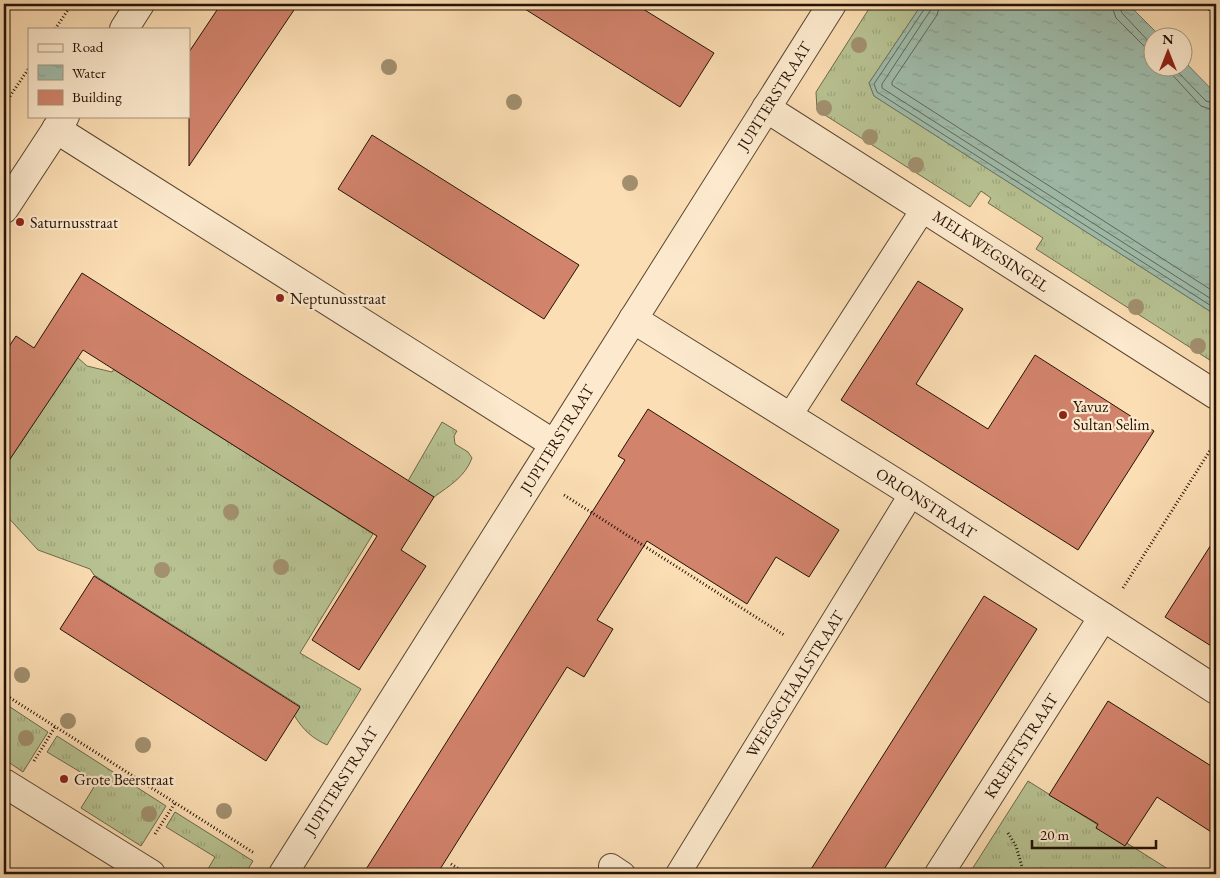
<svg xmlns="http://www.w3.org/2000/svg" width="1220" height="878" font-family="'EB Garamond',serif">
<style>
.grass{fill:url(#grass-tufts);stroke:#6e6a4c}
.water{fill:url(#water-ripples);stroke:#6e7869}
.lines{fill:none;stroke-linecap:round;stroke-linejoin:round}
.shore{stroke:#626858;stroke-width:1}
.building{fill:#d2836c;stroke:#241306}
.service-casing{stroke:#5a4632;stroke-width:26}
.minor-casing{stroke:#5a4632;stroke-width:30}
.path{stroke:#241306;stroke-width:3;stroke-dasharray:1 2.5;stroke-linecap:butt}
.service{stroke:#fdeace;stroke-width:24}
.minor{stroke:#fdeace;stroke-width:28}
.tree{fill:#a2906f}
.poi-dot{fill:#8f2418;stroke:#fdeace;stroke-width:2}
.labels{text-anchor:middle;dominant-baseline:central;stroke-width:4.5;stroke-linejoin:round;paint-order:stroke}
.street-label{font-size:16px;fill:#241306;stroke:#fdeace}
.poi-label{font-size:16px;fill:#241306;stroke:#fdeace;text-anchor:start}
</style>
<defs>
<pattern id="grass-tufts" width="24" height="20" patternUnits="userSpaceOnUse" patternTransform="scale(1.25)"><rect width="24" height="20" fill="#b8c292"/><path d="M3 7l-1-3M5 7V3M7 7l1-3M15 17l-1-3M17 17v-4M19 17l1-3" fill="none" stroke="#9ea67c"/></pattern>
<pattern id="water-ripples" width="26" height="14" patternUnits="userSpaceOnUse" patternTransform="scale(1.25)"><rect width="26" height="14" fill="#9fbcab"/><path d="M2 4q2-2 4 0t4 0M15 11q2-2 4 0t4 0" fill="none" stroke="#89a192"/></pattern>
</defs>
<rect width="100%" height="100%" fill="#fcdeb4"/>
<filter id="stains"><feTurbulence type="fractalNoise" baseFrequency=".004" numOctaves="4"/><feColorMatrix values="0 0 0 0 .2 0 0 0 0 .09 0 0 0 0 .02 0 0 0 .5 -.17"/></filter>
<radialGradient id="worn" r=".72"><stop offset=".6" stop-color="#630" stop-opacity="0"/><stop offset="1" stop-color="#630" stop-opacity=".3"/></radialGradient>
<g class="grass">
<path d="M872 4H922L869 83 874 96 1216 315V364L1036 249 1043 238 988 203 991 198 981 191 970 207 817 110 816 92Z"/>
<path d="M77 357 87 366 112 372 114 369 373 534 300 653 361 689 327 745C312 738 303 730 294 715L300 706 94 575 90 569 38 550 4 513V468Z"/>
<path d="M442 422 457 431 454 436 455 444 468 452 472 458C465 477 449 486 434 497L408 481Z"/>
<path d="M4 703 48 732 23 772 4 759Z"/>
<path d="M57 736 166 806 141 846 81 808 97 782 47 752Z"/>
<path d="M1028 781 1176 874H969Z"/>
<path d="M175 812 253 861 245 874H205L215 857 166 827Z"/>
</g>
<path class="water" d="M922 4H1128L1161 37 1152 38V68H1182L1183 60 1216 94V315L874 96 869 83Z"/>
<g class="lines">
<g class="shore">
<path d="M926 4 925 8 874 84 877 92 1216 309"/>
<path d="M932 4 930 11 882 84V88L1216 302"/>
<path d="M940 4 937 15 892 82V85L1216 293"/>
<path d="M1111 4 1116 18 1152 54"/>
<path d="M1119 4 1122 13 1152 45"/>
<path d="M1166 68 1201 106 1216 111"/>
<path d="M1174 68 1206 101 1216 104"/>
</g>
</g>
<g class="building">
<path d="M221 4H298L189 166V52Z"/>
<path d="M517 4H635L714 53 680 107Z"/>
<path d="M372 135 579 265 544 319 338 189Z"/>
<path d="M82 273 434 497 401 550 426 566 359 670 312 640 377 536 83 350 4 468V354L16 336 34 348Z"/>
<path d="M918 281 963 309 916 384 988 429 1035 355 1154 431 1078 550 841 400Z"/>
<path d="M648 409 839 530 809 577 776 557 747 604 647 541 597 620 613 629 584 677 567 667 437 874H363L625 460 618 456Z"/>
<path d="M1216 537V649L1165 617Z"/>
<path d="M94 576 300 707 266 761 60 629Z"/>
<path d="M984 596 1037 629 881 874H808Z"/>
<path d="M1108 701 1216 769V835L1157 797 1125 846 1096 828 1098 824 1049 795Z"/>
</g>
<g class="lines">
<g class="service-casing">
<g id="service">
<path d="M789 417 924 208"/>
<path d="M611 866 623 874"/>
<path d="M678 874 912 493"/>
</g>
</g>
<g class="minor-casing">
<g id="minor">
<path d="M124 29 140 4"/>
<path d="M766 108 1216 395"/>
<path d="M56 129 554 444"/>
<path d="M4 209 65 116"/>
<path d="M633 319 912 493 1216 690"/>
<path d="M4 783 151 874"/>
<path d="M283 874 832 4"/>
<path d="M939 874 1103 617"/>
</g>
</g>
<g class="path">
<path d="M1204 4 1216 17"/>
<path d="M55 29 72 4"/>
<path d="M4 105 29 68"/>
<path d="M564 495 784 635"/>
<path d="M1123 588 1216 441"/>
<path d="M4 694 254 853"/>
<path d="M34 761 55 727"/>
<path d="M1008 833 1016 846 1024 874"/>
<path d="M155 834 175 803"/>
<path d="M451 864 467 874"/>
</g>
<use href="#service" class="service"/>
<use href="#minor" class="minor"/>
</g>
<g class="tree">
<circle cx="859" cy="45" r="8"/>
<circle cx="389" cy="67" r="8"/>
<circle cx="514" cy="102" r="8"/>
<circle cx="824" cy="108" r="8"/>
<circle cx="870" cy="137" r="8"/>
<circle cx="916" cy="165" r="8"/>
<circle cx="630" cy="183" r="8"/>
<circle cx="1136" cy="307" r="8"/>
<circle cx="1198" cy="346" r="8"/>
<circle cx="231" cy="512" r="8"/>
<circle cx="281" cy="567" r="8"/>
<circle cx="162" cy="570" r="8"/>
<circle cx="22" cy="675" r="8"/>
<circle cx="68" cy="721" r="8"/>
<circle cx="26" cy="738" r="8"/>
<circle cx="143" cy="745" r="8"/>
<circle cx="224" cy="811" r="8"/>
<circle cx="149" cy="814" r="8"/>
</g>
<g class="poi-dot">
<circle cx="20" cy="222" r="5"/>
<circle cx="280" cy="298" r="5"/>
<circle cx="1063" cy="415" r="5"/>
<circle cx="64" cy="779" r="5"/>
</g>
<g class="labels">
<g class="street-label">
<text transform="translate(774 96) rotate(-58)">JUPITERSTRAAT</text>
<text transform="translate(991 251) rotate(33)">MELKWEGSINGEL</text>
<text transform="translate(557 439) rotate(-58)">JUPITERSTRAAT</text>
<text transform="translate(926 503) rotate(33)">ORIONSTRAAT</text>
<text transform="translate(795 684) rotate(-58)">WEEGSCHAALSTRAAT</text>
<text transform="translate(1021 746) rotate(-57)">KREEFTSTRAAT</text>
<text transform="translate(341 781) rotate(-58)">JUPITERSTRAAT</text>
</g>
<g class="poi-label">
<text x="30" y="222">Saturnusstraat</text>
<text x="290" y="298">Neptunusstraat</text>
<text x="1073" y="406">Yavuz<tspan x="1073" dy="18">Sultan Selim</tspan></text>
<text x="74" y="779">Grote Beerstraat</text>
</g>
</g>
<rect width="1220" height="878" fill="none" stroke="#fcdeb4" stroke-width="20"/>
<rect x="5" y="5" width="1210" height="868" fill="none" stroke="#241306" stroke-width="2.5"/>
<rect x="10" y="10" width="1200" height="858" fill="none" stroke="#241306"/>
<rect x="28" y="28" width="162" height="90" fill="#fdeace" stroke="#a6947e"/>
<rect x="38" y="44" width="25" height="8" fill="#fdeace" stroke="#a6947e"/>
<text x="72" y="52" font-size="15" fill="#241306">Road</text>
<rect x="38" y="65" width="25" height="15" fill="url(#water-ripples)" stroke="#a6947e"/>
<text x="72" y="78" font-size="15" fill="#241306">Water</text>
<rect x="38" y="90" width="25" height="15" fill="#d2836c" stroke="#a6947e"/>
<text x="72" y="102" font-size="15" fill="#241306">Building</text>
<g transform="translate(1168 52)"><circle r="24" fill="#fdeace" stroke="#a6947e"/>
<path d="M0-4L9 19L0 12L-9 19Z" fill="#8f2418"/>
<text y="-8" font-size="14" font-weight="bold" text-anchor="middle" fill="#241306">N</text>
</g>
<path d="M1032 840v8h124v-8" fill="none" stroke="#241306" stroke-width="2.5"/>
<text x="1040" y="840" font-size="15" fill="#241306" stroke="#fdeace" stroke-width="4" paint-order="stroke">20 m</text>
<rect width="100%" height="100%" filter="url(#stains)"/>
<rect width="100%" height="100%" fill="url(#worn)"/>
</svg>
